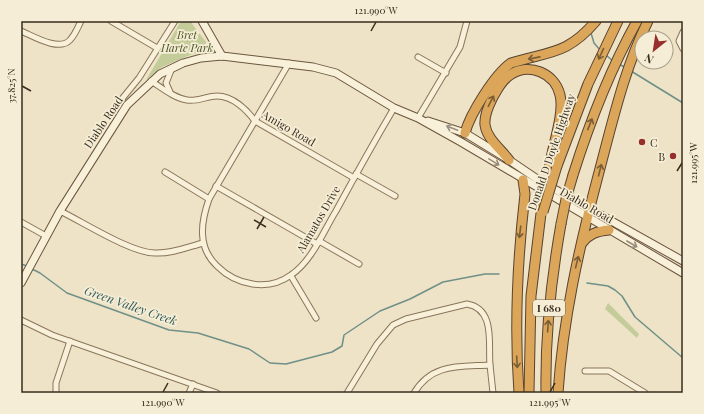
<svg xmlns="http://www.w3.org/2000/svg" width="704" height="414" font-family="'Playfair Display',serif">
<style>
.green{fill:#c4cc9a}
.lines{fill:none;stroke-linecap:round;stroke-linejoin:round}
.stream{stroke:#6e9088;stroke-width:1.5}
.street-casing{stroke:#89755c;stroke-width:7}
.secondary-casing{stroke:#6b563f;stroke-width:9}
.highway-casing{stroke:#574330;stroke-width:11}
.street{stroke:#f8f0d9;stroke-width:5}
.secondary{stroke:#f8f0d9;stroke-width:7}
.highway{stroke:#dba659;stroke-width:9}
.highway-bridge-casing{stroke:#574330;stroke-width:11;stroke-linecap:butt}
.highway-bridge{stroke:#dba659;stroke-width:9}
.oneway{stroke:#7a5d36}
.oneway2{stroke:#988e7c}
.ticks{fill:none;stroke:#392d1f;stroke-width:1.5}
.poi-dot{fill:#97302d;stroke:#f5edd5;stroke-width:1.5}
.labels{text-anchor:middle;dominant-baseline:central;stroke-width:3.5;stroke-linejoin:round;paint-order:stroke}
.shield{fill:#f5edd5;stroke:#716756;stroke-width:1}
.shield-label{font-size:10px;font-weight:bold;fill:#392d1f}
.park-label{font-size:11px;font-style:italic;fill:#485526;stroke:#f5edd5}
.street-label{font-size:11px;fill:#392d1f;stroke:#f5edd5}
.poi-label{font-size:11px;fill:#392d1f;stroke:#f5edd5;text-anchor:start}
.water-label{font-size:12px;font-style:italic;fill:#2f5957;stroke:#f5edd5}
.neatline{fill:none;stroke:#392d1f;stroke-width:1.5}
.ticks-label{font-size:10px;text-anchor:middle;fill:#392d1f}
</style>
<rect width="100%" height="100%" fill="#eee3c6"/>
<g class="green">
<path d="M181 21H190L206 42 204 51 190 55 162 67 146 80Z"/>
<path d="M608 303 639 334 637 338 605 309Z"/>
</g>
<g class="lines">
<g class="stream">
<path d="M591 33 594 43 600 50"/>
<path d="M606 55 614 62"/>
<path d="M619 64 626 68"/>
<path d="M631 71 683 103"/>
<path d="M21 264 27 266"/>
<path d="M32 269 40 273 67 293 169 330 198 333 249 349 270 363 286 364 332 352 342 346 344 335 380 311 410 299 443 282 485 274H499"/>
<path d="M587 283 608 286 615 290 622 296 635 317 683 358"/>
</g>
<g class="street-casing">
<g id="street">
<path d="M111 21 157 48"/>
<path d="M21 31C33 36 59 52 70 40 75 35 78 27 81 21"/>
<path d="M683 32 679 41 683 49"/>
<path d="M418 57 446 73"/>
<path d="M289 63 209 199C201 222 197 247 217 266 236 285 268 292 291 275 312 261 323 232 336 211 355 176 374 142 394 108"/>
<path d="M151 81C162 88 174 98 187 100 197 102 207 96 217 96 233 96 247 110 255 121L354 178"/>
<path d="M170 92 166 83 172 68"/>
<path d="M121 100 139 78 175 21"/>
<path d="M418 118 460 47 467 21"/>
<path d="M165 172 209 199"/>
<path d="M356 174 395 196"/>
<path d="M216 186 317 244"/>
<path d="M60 211C83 222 131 253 155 253 171 254 188 247 203 243"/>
<path d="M21 222 46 236"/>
<path d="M319 241 359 264"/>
<path d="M291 276 316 318"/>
<path d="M21 320 52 335 217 393"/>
<path d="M585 371H609L645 393"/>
<path d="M56 393V383L70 341"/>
<path d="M189 393 193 384"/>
<path d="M347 393 377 344 393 325 406 319 467 304C496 309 488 345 490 365 491 374 492 384 493 393"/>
<path d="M414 393C432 363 459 367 490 365"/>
</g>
</g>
<g class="secondary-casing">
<g id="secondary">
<path d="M202 21 222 56"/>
<path d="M428 121 465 133 509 160 540 181 683 261"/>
<path d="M21 283 60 211 127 105 160 74 183 63 201 58 222 56 313 67 336 73 394 108 418 118 461 142 683 273"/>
</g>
</g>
<g class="highway-casing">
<g id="highway">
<path d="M465 133C470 114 495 74 511 63 550 51 567 55 596 21"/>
<path d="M509 160C501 149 487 139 485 125 484 116 488 107 492 99 497 90 501 81 510 75 529 62 555 73 560 95 565 114 551 149 549 170"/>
<path d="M557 166 588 84 618 21"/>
<path d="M573 175C590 121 610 70 637 21"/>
<path d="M582 243C589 234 597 231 609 230"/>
<path d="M519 393C514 324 517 263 525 194L523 180"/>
<path d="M529 393 531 296 542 205"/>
<path d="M546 393C545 336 551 280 561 224"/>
<path d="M558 393C563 319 579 248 598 176 612 124 624 69 648 21"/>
</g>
</g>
<use href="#street" class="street"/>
<use href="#secondary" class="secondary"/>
<use href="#highway" class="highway"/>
<g class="highway-bridge-casing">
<g id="highway-bridge">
<path d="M543 212 557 166"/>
<path d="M561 224 566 199 573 175"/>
</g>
</g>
<use href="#highway-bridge" class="highway-bridge"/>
</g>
<defs><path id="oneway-shaft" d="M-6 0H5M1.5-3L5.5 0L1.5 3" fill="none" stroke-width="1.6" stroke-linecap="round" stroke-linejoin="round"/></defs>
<g class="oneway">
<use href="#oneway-shaft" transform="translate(601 54) rotate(115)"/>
<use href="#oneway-shaft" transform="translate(534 58) rotate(169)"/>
<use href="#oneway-shaft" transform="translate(491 101) rotate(-63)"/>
<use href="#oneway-shaft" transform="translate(590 124) rotate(-69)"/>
<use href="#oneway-shaft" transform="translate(600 170) rotate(-76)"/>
<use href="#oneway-shaft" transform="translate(520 232) rotate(97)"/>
<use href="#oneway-shaft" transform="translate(577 262) rotate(-76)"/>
<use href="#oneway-shaft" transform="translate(548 326) rotate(-86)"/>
<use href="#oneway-shaft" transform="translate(517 362) rotate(87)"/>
</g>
<g class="oneway2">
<use href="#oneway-shaft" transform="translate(452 128) rotate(-159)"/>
<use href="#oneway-shaft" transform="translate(494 162) rotate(31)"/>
<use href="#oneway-shaft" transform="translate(632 244) rotate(30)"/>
</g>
<path class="ticks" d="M371 31 376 22M22 86 31 91M677 171 682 163M254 220 266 227M257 229 264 217M163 392 168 383M550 392 555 383"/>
<g class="poi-dot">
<circle cx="642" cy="142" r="4"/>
<circle cx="673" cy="156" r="4"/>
</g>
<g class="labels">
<rect class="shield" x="533" y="300" width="32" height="16" rx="3"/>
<g class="shield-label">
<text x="549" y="308">I 680</text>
</g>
<g class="park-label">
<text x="187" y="34">Bret<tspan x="187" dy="13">Harte Park</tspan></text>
</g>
<g class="street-label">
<text transform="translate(103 122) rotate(-56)">Diablo Road</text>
<text transform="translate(289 128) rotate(30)">Amigo Road</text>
<text transform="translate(551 152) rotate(-71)">Donald D Doyle Highway</text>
<text transform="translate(587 205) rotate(30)">Diablo Road</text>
<text transform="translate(318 219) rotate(-60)">Alamatos Drive</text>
</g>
<g class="poi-label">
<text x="650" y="142">C</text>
<text x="665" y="156" text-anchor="end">B</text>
</g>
<g class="water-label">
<text transform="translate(131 305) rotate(19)">Green Valley Creek</text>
</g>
</g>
<rect width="704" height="414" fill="none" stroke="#f5edd5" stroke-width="44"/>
<g transform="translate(654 50) rotate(210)"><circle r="19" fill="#f5edd5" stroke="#aaa08c"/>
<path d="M0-3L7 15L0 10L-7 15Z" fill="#97302d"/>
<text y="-6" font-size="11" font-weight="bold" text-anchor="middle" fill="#392d1f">N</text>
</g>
<rect x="22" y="22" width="660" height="370" class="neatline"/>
<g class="ticks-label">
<text x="376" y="14">121.990°W</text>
<text transform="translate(11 86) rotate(-90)" y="4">37.825°N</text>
<text transform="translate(693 163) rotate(-90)" y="4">121.995°W</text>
<text x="163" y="406">121.990°W</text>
<text x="550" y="406">121.995°W</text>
</g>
</svg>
